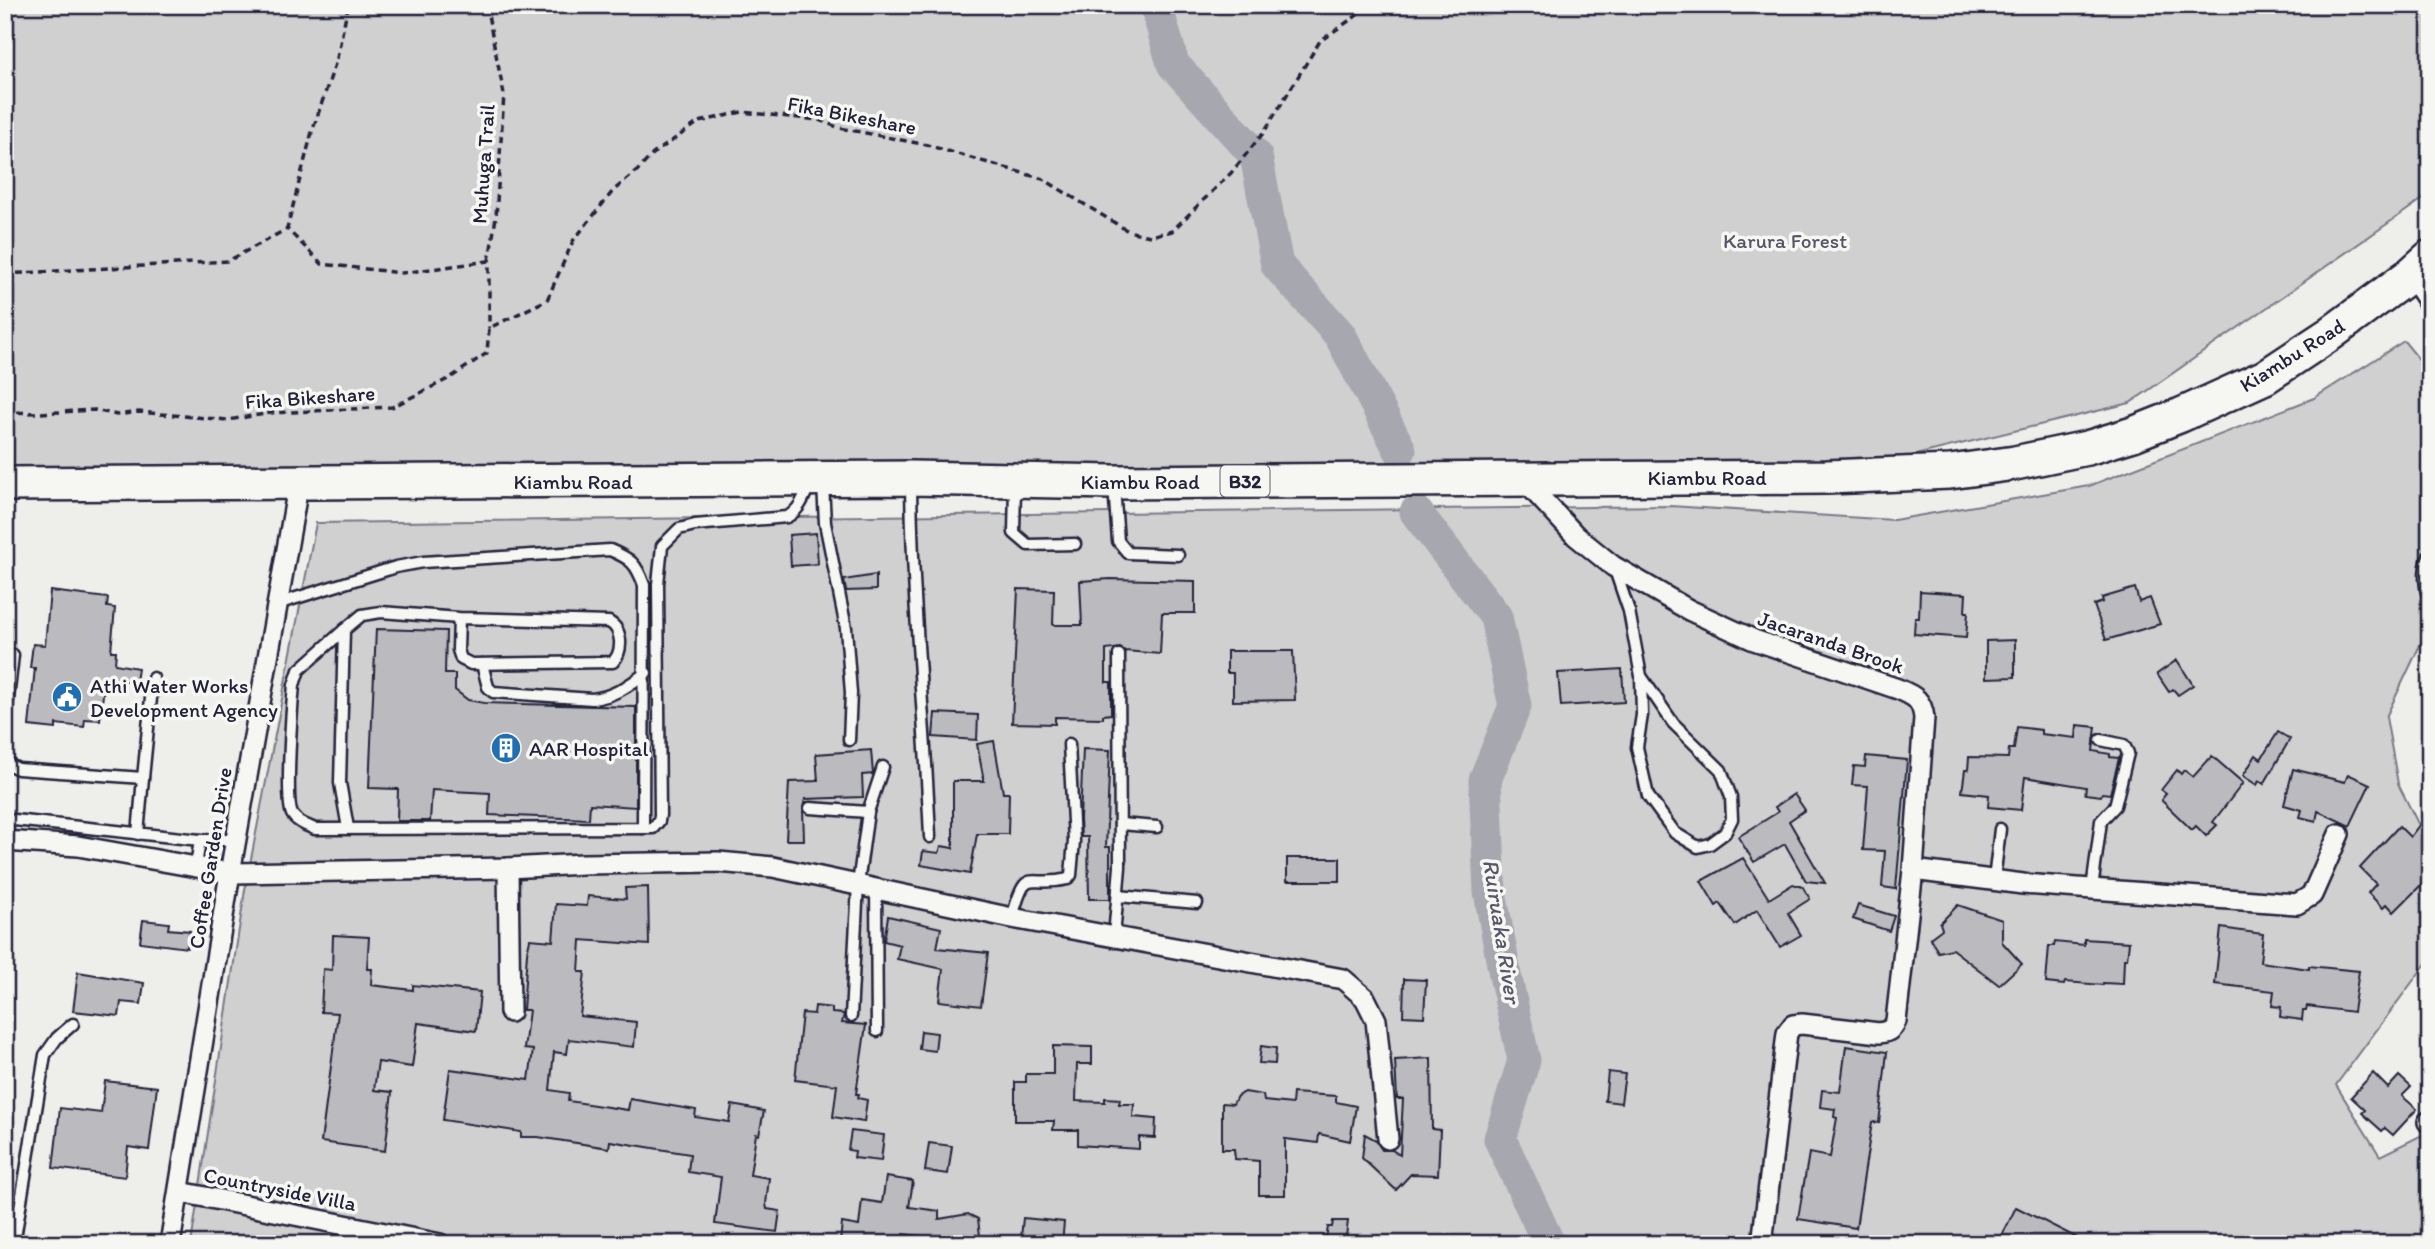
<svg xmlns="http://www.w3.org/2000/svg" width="2435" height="1249" font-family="Itim,sans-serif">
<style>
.green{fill:#d0d0d1;stroke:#797986;stroke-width:2}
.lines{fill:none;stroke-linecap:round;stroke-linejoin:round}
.river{stroke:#a7a7af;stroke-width:33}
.building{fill:#bbbbbf;stroke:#22223b;stroke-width:2}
.lane-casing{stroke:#22223b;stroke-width:15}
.street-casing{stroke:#22223b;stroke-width:24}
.highway-casing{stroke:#22223b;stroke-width:38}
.path{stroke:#22223b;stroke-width:3.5;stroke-dasharray:7 5;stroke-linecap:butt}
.lane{stroke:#f6f6f2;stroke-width:10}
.street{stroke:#f6f6f2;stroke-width:19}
.highway{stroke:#f6f6f2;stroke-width:33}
.labels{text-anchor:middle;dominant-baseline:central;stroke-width:7;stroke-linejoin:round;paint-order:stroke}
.shield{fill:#f6f6f2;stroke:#626272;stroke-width:2}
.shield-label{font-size:19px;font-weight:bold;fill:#22223b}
.street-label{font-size:21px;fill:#22223b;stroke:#f6f6f2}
.park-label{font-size:21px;fill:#565668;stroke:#f6f6f2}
.poi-label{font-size:21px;fill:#22223b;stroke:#f6f6f2;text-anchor:start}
.water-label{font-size:23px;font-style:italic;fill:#575769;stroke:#f6f6f2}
</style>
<rect width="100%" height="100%" fill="#eeeeeb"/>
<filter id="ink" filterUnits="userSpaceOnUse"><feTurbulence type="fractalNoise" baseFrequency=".0143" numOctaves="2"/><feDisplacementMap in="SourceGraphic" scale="14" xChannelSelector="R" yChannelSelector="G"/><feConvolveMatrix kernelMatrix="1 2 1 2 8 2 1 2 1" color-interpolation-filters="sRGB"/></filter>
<g filter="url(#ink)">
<g class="green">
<path d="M5 5H2430V194L2130 403 1837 474 5 476Z"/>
<path d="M2404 341 2430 373V624L2386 717 2398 784 2430 847V958L2336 1085 2380 1156 2430 1131V1244H191L245 890 316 523 1670 506 1894 520 2089 486 2314 398Z"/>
</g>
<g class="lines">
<g class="river">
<path d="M1156 5 1173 64 1256 156 1277 265 1340 335 1400 450"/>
<path d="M1416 512 1496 617 1515 706 1485 780 1490 892 1505 975 1524 1060 1500 1139 1549 1244"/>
</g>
</g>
<g class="building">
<path d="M816 533 818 564 791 566 789 535Z"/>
<path d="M876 575V590L846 591 844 580Z"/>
<path d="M1110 579 1195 581V613H1162L1160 654 1125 651 1120 648 1106 650V682H1111V714L1103 715V718L1055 717V724L1012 723 1018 589 1054 590 1053 625H1082L1080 581Z"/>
<path d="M2135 588 2139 602 2150 598 2160 624 2106 640 2094 605 2103 602 2102 598Z"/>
<path d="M50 591 108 598 107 607 115 608 111 651H116L115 664 138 668 136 682 105 678 100 720 85 719 84 727 56 724V729L29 726 35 668H30L33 644 45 645Z"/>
<path d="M1920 591 1966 594 1965 612H1968L1966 638 1914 634 1915 618H1919Z"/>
<path d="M376 629 446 631 445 674H455V690L468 700 484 703 636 707V807L590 804 589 819 489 815 490 793 432 790 430 821H397L398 789 369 788Z"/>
<path d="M2015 640V677L1986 678V641Z"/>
<path d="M1227 651H1293L1295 700 1233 701V673H1227Z"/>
<path d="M2177 660 2193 685 2178 695 2173 689 2169 692 2157 674Z"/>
<path d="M1622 669 1624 702 1561 706 1558 673Z"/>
<path d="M935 713 978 715 977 740 933 737Z"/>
<path d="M2077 725 2096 727 2093 751 2110 754V757L2119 758 2110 794 2102 793 2101 796 2085 794 2086 787 2025 777 2021 810 1988 807 1989 795 1962 792 1965 770H1968L1969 757 2008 758 2009 749H2014L2017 727 2041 730V734L2076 738Z"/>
<path d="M2278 732 2290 739 2264 784 2259 781 2257 785 2243 776 2256 755 2261 759Z"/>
<path d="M994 741 1003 793H1009L1008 834H977L970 874 921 865 923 851 939 853 941 846 953 848V781H984L977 744Z"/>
<path d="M1083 749 1110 750 1106 847H1110V899H1089L1088 837H1081L1080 819Z"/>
<path d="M871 750 873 774 862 775 863 797 805 799 803 808 804 840H786L789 782 818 781 816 754Z"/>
<path d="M1866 756 1907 760 1896 889 1882 887 1885 851 1863 850 1868 786 1852 785 1854 766 1865 767Z"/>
<path d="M2212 756 2243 783 2213 822 2217 825 2206 836 2196 826 2192 830 2161 800 2166 794 2161 790 2177 770 2181 774 2184 770 2193 777Z"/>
<path d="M2293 769 2345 782 2348 774 2370 784 2350 826 2318 811 2316 821 2300 817 2302 810 2284 805Z"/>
<path d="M1794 794 1805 810 1789 821 1825 883 1806 881 1785 844 1754 862 1738 837 1778 812 1775 807Z"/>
<path d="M2430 811V876L2394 912 2387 904 2383 908 2368 893 2376 884 2360 868 2399 826 2410 837Z"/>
<rect x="1287" y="858" width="53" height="23"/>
<path d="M1743 858 1769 899 1793 884 1803 887 1810 899 1788 913 1801 935 1780 947 1757 910 1735 925 1720 903 1716 906 1701 881Z"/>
<path d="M648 887 649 945 581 940 579 972H585L580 1016 636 1022 634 1047 569 1039 567 1054 554 1052 550 1090 569 1093 568 1101 628 1110 630 1099 696 1110 695 1117 729 1122 732 1105 764 1111 759 1135 756 1134 750 1175 769 1178 766 1204 767 1209 780 1211 777 1232 715 1224 721 1177 688 1172 690 1154 610 1141 609 1148 538 1137H521V1132L443 1120 450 1069 529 1080 533 1050 524 1049 529 1010H523L527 953 530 939 553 941 556 904 587 906 588 896 626 899 625 888Z"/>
<path d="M1858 905 1894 916 1889 931 1853 919Z"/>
<path d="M1958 905 2002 920V942L2022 964 1999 985 1952 949 1938 952 1930 938 1942 929 1940 923Z"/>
<path d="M888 916 941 928 937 948 988 953 981 1006 939 1001 943 969 897 959 900 945 884 941Z"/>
<path d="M143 920 169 923 168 929 190 931 187 948 140 942Z"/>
<path d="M2221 928 2263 934 2260 962 2309 969V966L2359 971 2353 1012 2307 1006 2306 1010H2303L2302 1020 2280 1017 2281 1007 2272 1006 2274 991 2215 984Z"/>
<path d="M333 935 369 937 367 969H372L371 985 413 990V985L480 992 476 1031 418 1023 412 1067 378 1062 374 1090 392 1092 385 1151 321 1142 338 1013 321 1012 323 969 332 970Z"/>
<path d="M2084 939 2129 942 2127 959H2124L2123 984 2103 983V985L2065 982 2064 985 2046 983 2049 946H2054L2055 942 2084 945Z"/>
<path d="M78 972 144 983 141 1004 121 1002 119 1016 73 1011Z"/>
<path d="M1404 979 1426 980 1424 1017 1403 1016Z"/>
<path d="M815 1006 832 1008V1013L844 1014 842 1023 866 1025 856 1094H859L858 1098 867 1100 864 1122 833 1117 837 1085 795 1080 802 1013 814 1014Z"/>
<path d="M921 1031 937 1033 935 1051 919 1049Z"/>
<path d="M1053 1046 1092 1047V1064H1077L1076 1101 1105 1102V1098L1120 1099 1119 1104H1134L1133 1117 1156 1119 1155 1138 1139 1137V1149L1078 1145V1130H1053L1054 1121H1015V1082H1026V1074H1053Z"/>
<path d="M1261 1046 1276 1048 1275 1064 1259 1063Z"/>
<path d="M1846 1046 1887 1052 1879 1123 1872 1122 1856 1228 1798 1219 1809 1153 1830 1157 1837 1118 1834 1117 1835 1109 1820 1107 1822 1090 1840 1092Z"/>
<path d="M1431 1058 1432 1129 1440 1130 1438 1175 1411 1174 1396 1190 1362 1158 1365 1134 1376 1140 1382 1150H1392L1400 1155 1403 1099H1397L1395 1060Z"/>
<path d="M1608 1072 1625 1074 1621 1103 1605 1101Z"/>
<path d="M2373 1073 2388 1088 2399 1076 2411 1087 2402 1096 2417 1109 2393 1135 2385 1128 2382 1131 2362 1113 2365 1110 2351 1097Z"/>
<path d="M105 1081 157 1087 149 1150 128 1147 125 1177 53 1168 60 1108 101 1113Z"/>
<path d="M1245 1092 1263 1095 1264 1101 1292 1104 1293 1093 1336 1096V1102L1356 1106 1350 1141 1319 1134 1318 1143 1285 1139V1195H1259V1161L1235 1159 1234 1149H1222V1103L1233 1104 1237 1096Z"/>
<path d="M851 1131 884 1135 881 1161 854 1158 855 1151 848 1150Z"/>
<path d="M929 1143 952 1146 948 1174 925 1171Z"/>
<path d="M886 1177 913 1181 909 1207 939 1211V1219L968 1214 978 1219 981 1244H948V1239L904 1234 902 1244 840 1242 842 1223 859 1226 862 1200 882 1203Z"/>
<path d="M2016 1207 2089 1244H1998Z"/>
<path d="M1023 1218 1064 1222 1062 1244H1034L1035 1240 1021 1238Z"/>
<path d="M1333 1221H1348L1345 1244H1325L1328 1227H1332Z"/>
</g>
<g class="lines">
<g class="lane-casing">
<g id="lane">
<path d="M911 482C912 601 925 719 930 837"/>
<path d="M823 484 825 523 846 628 851 693 849 740"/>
<path d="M1015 486 1014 533 1028 545 1075 544"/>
<path d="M1114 486 1118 541 1128 553 1178 555"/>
<path d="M2430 554C2422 571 2425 587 2430 605"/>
<path d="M1615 570 1629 611 1641 676 1673 723 1721 770 1731 797 1732 819 1725 833 1710 844 1698 847 1675 833 1648 796 1637 747 1642 715 1641 676"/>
<path d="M277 604 396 567 423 562 610 550C631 559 636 563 644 585L643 828"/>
<path d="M344 630 299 670 294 685C292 706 285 800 292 814 296 822 308 826 315 829L653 828 659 821 660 815 658 584 662 546 679 529 695 525 787 517C800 510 804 497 810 483"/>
<path d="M482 664 488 687 493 692 592 699C614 697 629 685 646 673"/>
<path d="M5 726 13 655"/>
<path d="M5 758 10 765 18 769 143 778 138 834"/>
<path d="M143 778 153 678"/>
<path d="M810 808 868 812"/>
<path d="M5 819 200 840H235"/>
<path d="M1120 824 1157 827"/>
<path d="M348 828 340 783 344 630 362 615 381 612 459 618 609 622C623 630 623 651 613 662L471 664 461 659 458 650 459 618"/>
<path d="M196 866 200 840"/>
<path d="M1994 880 2000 829"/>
<path d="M876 888 877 1031"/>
<path d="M2092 889 2101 821 2115 806 2128 753 2124 745 2101 740"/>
<path d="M1118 896 1197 903"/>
<path d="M1012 918C1027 863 1027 889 1068 879L1071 875 1074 841 1069 744"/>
<path d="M1114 936 1120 867 1119 655"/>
<path d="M851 1016 858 884 868 812 883 767"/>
<path d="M14 1244 45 1055 57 1038 73 1024"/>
</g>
</g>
<g class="street-casing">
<g id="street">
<path d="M2410 275 2430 305"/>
<path d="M1522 478 1576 536 1613 566 1689 610 1754 640 1898 689C1915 696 1922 700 1924 718L1913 870 2023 884 2297 904 2312 895 2339 834"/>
<path d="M5 841 78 846 230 873 508 868 583 864 718 862 773 867 1012 918 1343 979 1365 998 1376 1020 1388 1139"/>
<path d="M508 868 510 1012"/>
<path d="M2428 1122 2430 1121"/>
<path d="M180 1192 440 1244"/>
<path d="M170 1244 230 873 299 481"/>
<path d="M1762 1244 1787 1033 1793 1025 1802 1024 1879 1033C1888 1032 1892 1030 1896 1021L1913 870"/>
</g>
</g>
<g class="highway-casing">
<path id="highway" d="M5 484 911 478 1114 482 1827 477 1950 472 2015 463 2087 448 2133 434 2181 415 2265 377 2330 334 2410 275 2430 257"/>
</g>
<g class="path">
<path d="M348 5 337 58 312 132 287 229 322 264 402 273 489 261"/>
<path d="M486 5 504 94 496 217 489 261V328"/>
<path d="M5 9 7 5"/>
<path d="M5 274 228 261 287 229"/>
<path d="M5 412 40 413 95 410 117 415 139 412 228 420 271 413 392 407 450 378 487 353 489 328 547 300 573 241 613 191 638 170 653 154 699 122 742 112 819 120 840 128 927 145 1043 179 1128 231 1150 236 1172 231 1231 173 1264 132 1320 41 1356 16 1362 5"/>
</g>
<use href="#lane" class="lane"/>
<use href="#street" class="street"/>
<use href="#highway" class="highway"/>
</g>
</g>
<defs>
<g id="civic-disc" transform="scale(1.575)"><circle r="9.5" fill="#1f6fb2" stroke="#f6f6f2"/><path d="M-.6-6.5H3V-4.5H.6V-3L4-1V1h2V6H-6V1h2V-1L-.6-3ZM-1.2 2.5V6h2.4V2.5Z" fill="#fff"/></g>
<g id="building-disc" transform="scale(1.575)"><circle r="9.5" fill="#1f6fb2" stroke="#f6f6f2"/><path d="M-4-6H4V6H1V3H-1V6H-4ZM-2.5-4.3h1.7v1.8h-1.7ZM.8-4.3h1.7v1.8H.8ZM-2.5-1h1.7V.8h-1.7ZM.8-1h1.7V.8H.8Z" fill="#fff"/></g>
</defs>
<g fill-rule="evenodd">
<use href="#civic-disc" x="67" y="697"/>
<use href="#building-disc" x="506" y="748"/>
</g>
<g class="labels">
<rect class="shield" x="1220.5" y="465.5" width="49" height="31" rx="5"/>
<g class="shield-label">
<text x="1245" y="481">B32</text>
</g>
<g class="street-label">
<text transform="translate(852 115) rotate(11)">Fika Bikeshare</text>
<text transform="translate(483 164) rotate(-86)">Muhuga Trail</text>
<text transform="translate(2292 355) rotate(-32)">Kiambu Road</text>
<text transform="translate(310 397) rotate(-4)">Fika Bikeshare</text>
<text x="1707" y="477">Kiambu Road</text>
<text x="573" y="481">Kiambu Road</text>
<text x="1140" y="481">Kiambu Road</text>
<text transform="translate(1831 642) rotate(19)">Jacaranda Brook</text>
<text transform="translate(210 858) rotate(-81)">Coffee Garden Drive</text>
<text transform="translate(280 1189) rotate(11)">Countryside Villa</text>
</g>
<g class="park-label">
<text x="1785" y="240">Karura Forest</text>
</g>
<g class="poi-label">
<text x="90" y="685">Athi Water Works<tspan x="90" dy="24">Development Agency</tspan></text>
<text x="529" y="748">AAR Hospital</text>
</g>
<g class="water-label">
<text transform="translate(1502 931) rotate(81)">Ruiruaka River</text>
</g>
</g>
<rect width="2435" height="1249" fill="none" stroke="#f6f6f2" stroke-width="28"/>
<rect x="14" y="14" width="2407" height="1221" fill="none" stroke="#22223b" stroke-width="2.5" filter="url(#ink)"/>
</svg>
